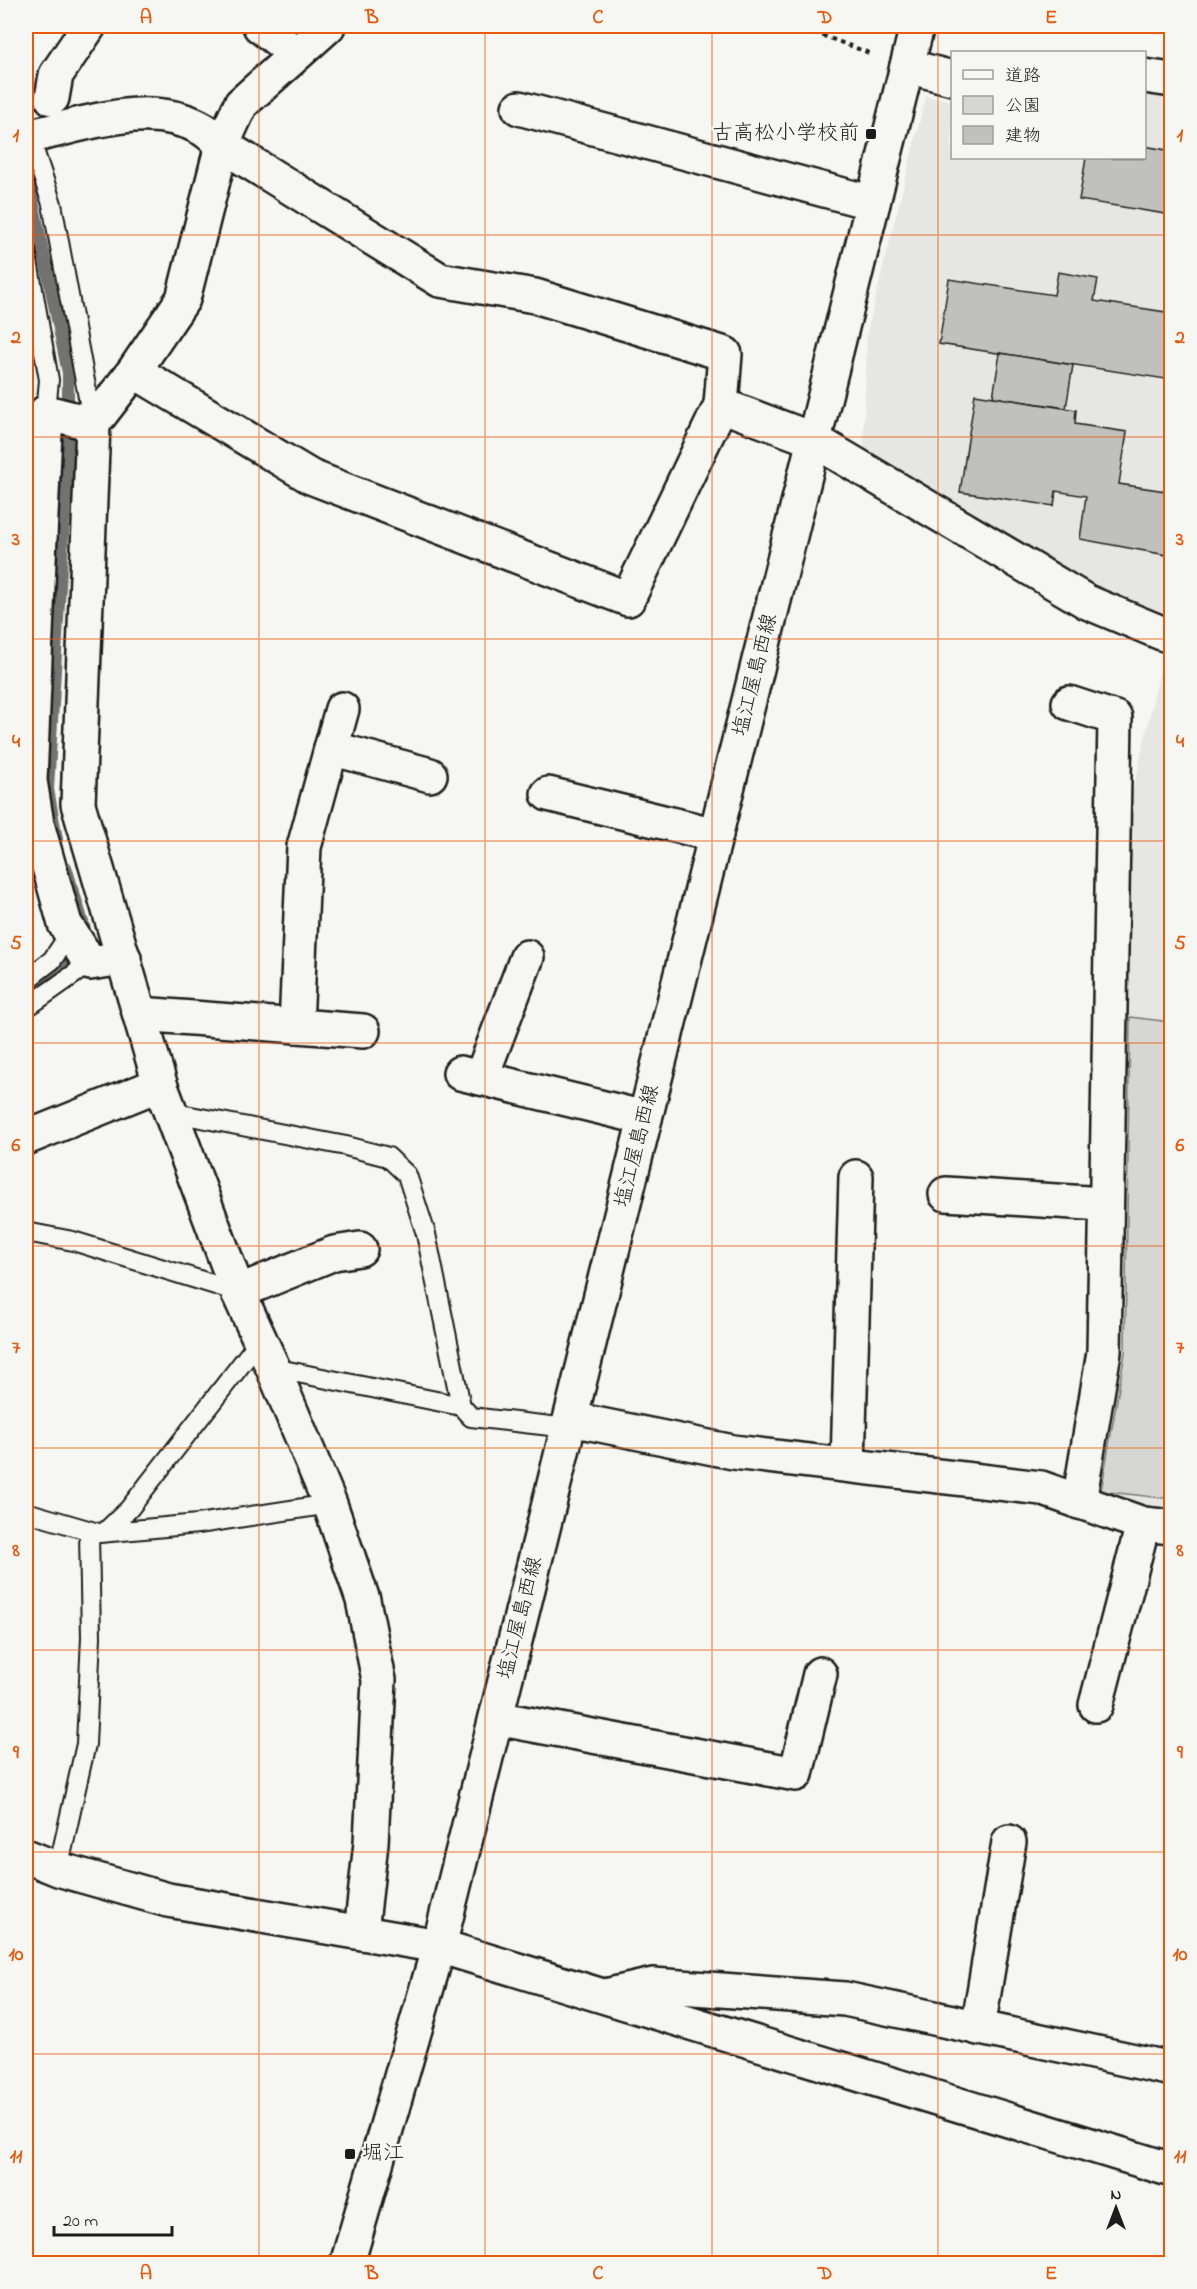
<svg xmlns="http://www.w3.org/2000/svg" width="1197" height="2289" font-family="'Indie Flower','Klee One',sans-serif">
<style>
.built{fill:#e6e6e2}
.green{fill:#d6d6d2;stroke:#797977;stroke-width:1.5}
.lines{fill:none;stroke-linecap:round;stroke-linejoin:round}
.stream{stroke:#727271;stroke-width:12}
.building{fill:#c0c0bd;stroke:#1c1c1c;stroke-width:1.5}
.lane-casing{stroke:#1c1c1c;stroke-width:22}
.street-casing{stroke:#1c1c1c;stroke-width:38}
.primary-casing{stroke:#1c1c1c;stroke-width:38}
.path{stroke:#1c1c1c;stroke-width:4;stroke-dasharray:4.5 4.5;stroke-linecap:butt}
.lane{stroke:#f6f6f2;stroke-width:18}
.street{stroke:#f6f6f2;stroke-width:33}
.primary{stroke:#f6f6f2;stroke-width:33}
.grid{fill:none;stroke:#e8590c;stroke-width:1.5;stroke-opacity:0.55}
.poi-dot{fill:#1c1c1c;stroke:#f6f6f2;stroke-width:2}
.labels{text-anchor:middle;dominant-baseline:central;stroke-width:4.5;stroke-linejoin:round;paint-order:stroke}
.poi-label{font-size:21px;fill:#1c1c1c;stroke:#f6f6f2;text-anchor:end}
.street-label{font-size:21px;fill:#1c1c1c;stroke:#f6f6f2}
.neatline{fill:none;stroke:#e8590c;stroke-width:2}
.grid-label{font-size:20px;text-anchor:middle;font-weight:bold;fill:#e8590c}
</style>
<rect width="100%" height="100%" fill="#f6f6f2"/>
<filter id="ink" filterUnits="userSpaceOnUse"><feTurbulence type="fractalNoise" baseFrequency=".0167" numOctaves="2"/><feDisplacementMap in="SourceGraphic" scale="12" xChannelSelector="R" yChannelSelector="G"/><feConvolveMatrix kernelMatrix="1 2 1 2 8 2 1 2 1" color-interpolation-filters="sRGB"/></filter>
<g filter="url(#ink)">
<path class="built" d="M1145 92 1171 95V1508L1094 1499 1125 827 1171 621 1100 591 863 455 867 332 926 96 952 101V158H1144Z"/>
<path class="green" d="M1130 1017 1171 1022V1499L1101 1491 1125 1353Z"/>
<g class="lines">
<g class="stream">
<path d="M26 167 68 373V451L48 789 57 839"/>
<path d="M26 994 72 956 85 929 66 867"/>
</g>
</g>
<g class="building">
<path d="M1144 146 1172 151V215L1079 200 1086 158H1144Z"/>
<path d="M1058 272 1098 279 1094 301 1172 313V380L939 344 949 279 1054 295Z"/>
<path d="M1000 353 1073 365 1066 408 993 397Z"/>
<path d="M975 394 1076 410 1075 424 1127 432 1119 484 1172 492V556L1080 539 1086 496 1056 491 1054 506 960 492Z"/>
</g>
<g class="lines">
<g class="lane-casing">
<g id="lane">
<path d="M27 129 52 204 93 424"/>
<path d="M26 250 49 380 46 412"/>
<path d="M26 980 52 960 71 932"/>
<path d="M26 1008 90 963"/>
<path d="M170 1112 346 1146 388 1157 407 1175 426 1234 461 1406 471 1417 568 1428"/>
<path d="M26 1232 73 1241 238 1292"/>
<path d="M273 1368 461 1406"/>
<path d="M26 1512 98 1533"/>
<path d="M105 1532 129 1509 260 1340"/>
<path d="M58 1869 86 1744 91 1637 89 1534 198 1524 330 1504"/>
</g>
</g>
<g class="street-casing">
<g id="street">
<path d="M260 26 296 54"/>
<path d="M907 66 952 78"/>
<path d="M1144 76 1172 80"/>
<path d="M52 98 56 75 89 26"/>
<path d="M519 108 873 203"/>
<path d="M30 136C85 125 148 99 201 128 209 132 216 140 222 145L440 280 535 296 725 354 721 405 814 440 1087 602 1164 634"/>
<path d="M134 371 311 477 628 599 721 405"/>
<path d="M40 536 30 781 37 824 65 924 90 963 124 958"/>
<path d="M26 551 40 536 46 412 93 424"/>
<path d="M1069 703 1115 718 1104 1352 1079 1502"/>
<path d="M331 748 430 775"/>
<path d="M548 794 716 835"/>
<path d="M140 1014 363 1031"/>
<path d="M296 1026 304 847 342 709"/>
<path d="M460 1073 645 1118"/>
<path d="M481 1078 527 957"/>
<path d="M160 1084 238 1292 273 1368 330 1504 363 1600 379 1680 371 1843 361 1932"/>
<path d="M26 1138 160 1084 78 804 93 424 134 371 183 299 222 145 241 104 328 26"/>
<path d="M946 1194 1104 1204"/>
<path d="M238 1292 334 1253 360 1249"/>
<path d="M571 1419 733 1452 1041 1488 1143 1524 1172 1527"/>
<path d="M848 1465 856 1177"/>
<path d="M1096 1705 1143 1524"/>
<path d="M496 1718 796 1774 820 1674"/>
<path d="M26 1856 58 1869 168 1900 439 1946 1172 2170"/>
<path d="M605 1996 653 1985 845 1999 1172 2069"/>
<path d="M978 2028 1009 1842"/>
</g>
</g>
<g class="primary-casing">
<path id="primary" d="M347 2264 439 1946 917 26"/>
</g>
<path class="path" d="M797 26 872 54"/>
<use href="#lane" class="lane"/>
<use href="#street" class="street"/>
<use href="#primary" class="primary"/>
</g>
</g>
<path class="grid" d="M259 26V2264M485 26V2264M712 26V2264M938 26V2264M26 235H1172M26 437H1172M26 639H1172M26 841H1172M26 1043H1172M26 1246H1172M26 1448H1172M26 1650H1172M26 1852H1172M26 2054H1172"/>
<g class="poi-dot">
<rect x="865" y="128" width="12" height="12" rx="3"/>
<rect x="344" y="2148" width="12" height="12" rx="3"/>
</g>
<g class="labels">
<g class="poi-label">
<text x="859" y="134">古高松小学校前</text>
<text x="362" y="2154" text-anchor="start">堀江</text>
</g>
<g class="street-label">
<text transform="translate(756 675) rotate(-76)">塩江屋島西線</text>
<text transform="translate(638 1146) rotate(-76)">塩江屋島西線</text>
<text transform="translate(521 1618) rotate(-76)">塩江屋島西線</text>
</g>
</g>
<rect width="1197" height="2289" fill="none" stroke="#f6f6f2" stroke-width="66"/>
<rect x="951" y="51" width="195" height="108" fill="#f6f6f2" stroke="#9f9f9c" stroke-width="1.5"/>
<rect x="963" y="70" width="30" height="9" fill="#f6f6f2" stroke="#9f9f9c" stroke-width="1.5"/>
<text x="1005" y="81" font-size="18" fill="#1c1c1c">道路</text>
<rect x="963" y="96" width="30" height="18" fill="#d6d6d2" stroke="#9f9f9c" stroke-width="1.5"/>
<text x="1005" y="111" font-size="18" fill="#1c1c1c">公園</text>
<rect x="963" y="126" width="30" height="18" fill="#c0c0bd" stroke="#9f9f9c" stroke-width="1.5"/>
<text x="1005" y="141" font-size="18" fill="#1c1c1c">建物</text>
<g transform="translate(1116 2208)" stroke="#f6f6f2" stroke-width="4.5" paint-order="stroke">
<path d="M0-4.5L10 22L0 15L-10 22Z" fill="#1c1c1c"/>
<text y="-9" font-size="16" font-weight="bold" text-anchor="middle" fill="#1c1c1c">N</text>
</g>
<path d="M54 2226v9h118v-9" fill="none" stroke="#1c1c1c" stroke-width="3"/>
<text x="63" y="2226" font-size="18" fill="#1c1c1c" stroke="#f6f6f2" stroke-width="4.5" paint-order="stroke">20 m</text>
<rect x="33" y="33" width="1131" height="2223" class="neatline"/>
<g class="grid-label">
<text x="146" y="23">A</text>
<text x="372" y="23">B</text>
<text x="598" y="23">C</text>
<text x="825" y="23">D</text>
<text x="1051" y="23">E</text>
<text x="16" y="141">1</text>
<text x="1180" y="141">1</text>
<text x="16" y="343">2</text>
<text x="1180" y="343">2</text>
<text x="16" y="545">3</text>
<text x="1180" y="545">3</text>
<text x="16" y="747">4</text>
<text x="1180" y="747">4</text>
<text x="16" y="949">5</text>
<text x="1180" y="949">5</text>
<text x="16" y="1151">6</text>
<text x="1180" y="1151">6</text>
<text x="16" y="1353">7</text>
<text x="1180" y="1353">7</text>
<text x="16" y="1556">8</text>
<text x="1180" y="1556">8</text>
<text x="16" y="1758">9</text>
<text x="1180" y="1758">9</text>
<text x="16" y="1960">10</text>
<text x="1180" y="1960">10</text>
<text x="16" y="2162">11</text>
<text x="1180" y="2162">11</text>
<text x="146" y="2279">A</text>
<text x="372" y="2279">B</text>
<text x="598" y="2279">C</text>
<text x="825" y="2279">D</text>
<text x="1051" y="2279">E</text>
</g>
</svg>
